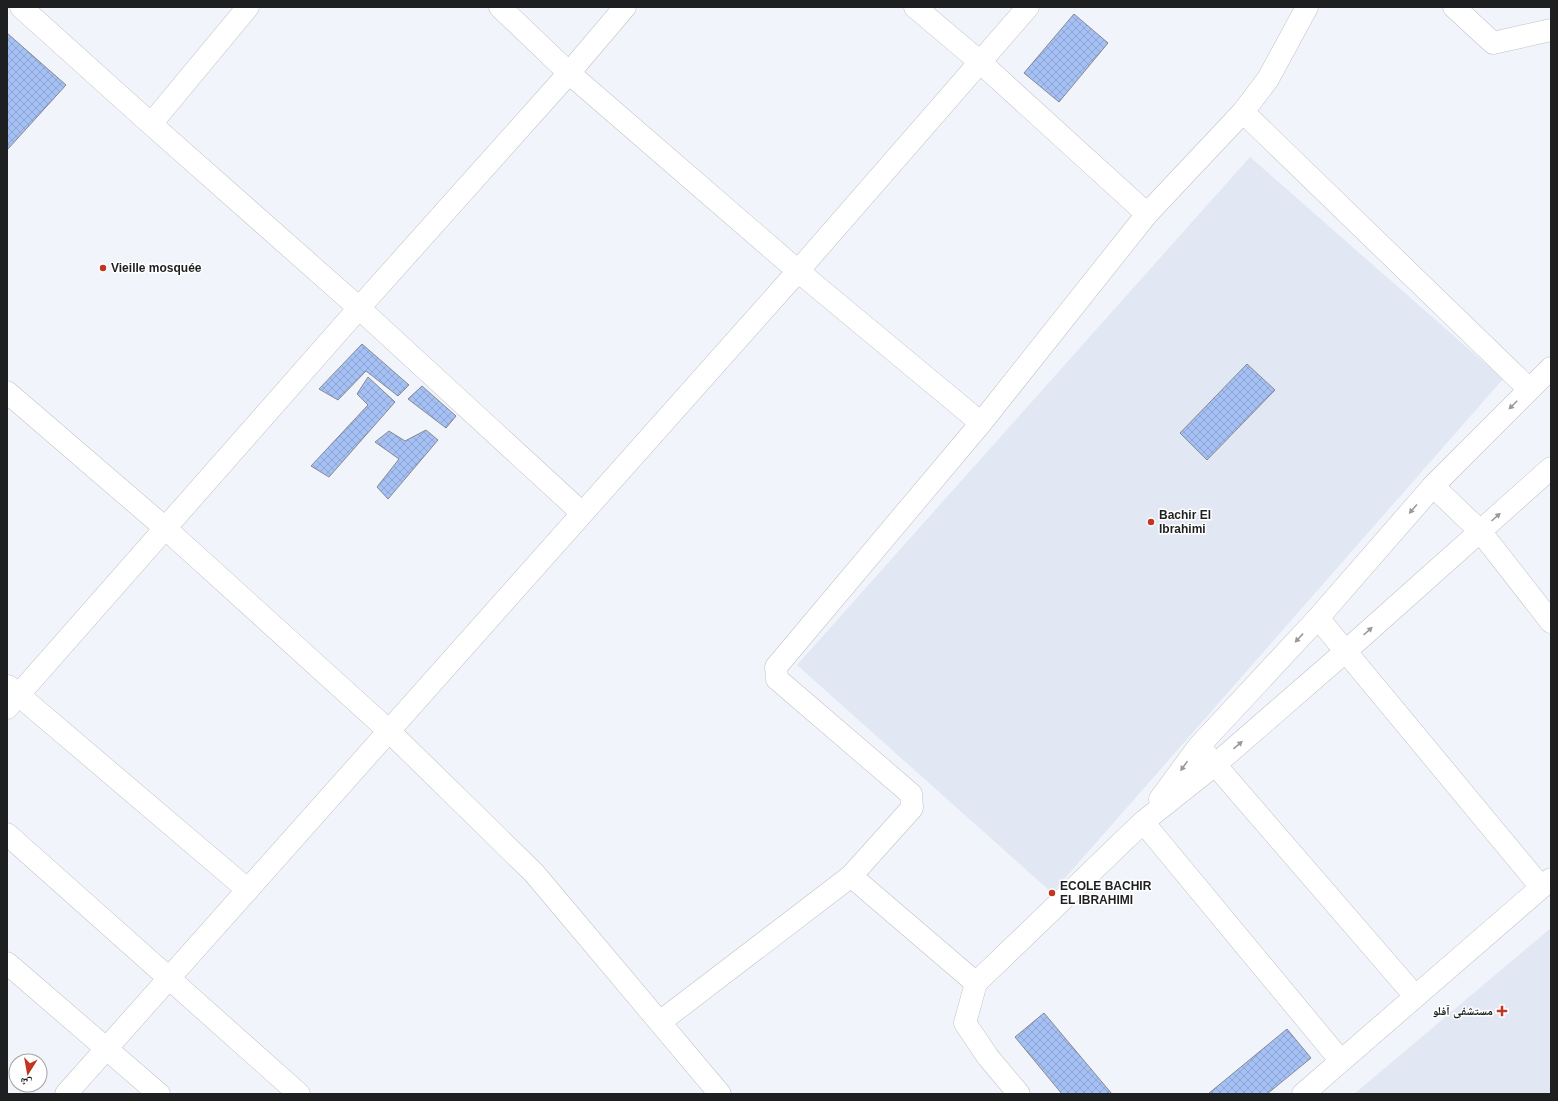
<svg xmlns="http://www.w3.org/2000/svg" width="1558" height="1101" font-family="Arial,'Noto Naskh Arabic',sans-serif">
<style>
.built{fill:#e1e8f4}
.building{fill:url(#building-cross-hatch);stroke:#87898e}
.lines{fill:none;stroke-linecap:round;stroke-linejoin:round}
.minor-casing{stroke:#bfc1c7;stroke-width:23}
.tertiary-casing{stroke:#bfc1c7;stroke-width:23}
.minor{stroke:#fff;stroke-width:22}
.tertiary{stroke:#fff;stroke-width:22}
.oneway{fill:#9a9a9b}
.poi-dot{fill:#c13620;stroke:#fff;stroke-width:1.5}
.labels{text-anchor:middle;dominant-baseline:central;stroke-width:3;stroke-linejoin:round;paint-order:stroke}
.poi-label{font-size:12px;font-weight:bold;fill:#1e1f21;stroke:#fff;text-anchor:start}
</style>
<defs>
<pattern id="building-cross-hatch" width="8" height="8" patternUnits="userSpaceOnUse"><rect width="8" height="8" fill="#a5c0f4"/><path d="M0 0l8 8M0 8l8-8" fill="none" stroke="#8ea5d1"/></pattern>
</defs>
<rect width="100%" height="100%" fill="#f1f4fa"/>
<g class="built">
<path d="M1250 157 1503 379 1052 893 797 665Z"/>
<path d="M1551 928V1094H1354Z"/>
</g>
<g class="building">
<path d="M1074 14 1108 43 1059 102 1024 73Z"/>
<path d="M7 33 66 85 7 150Z"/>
<path d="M362 344 409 385 398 396 366 371 338 400 319 389Z"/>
<path d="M1247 364 1275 390 1207 460 1180 433Z"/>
<path d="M368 377 395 402 329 477 311 466 368 405 357 394Z"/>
<path d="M422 386 456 416 446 428 408 399Z"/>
<path d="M426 430 438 440 388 499 377 487 399 459 375 442 389 431 405 441Z"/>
<path d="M1044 1013 1112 1094H1062L1015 1037Z"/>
<path d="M1287 1029 1311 1058 1267 1094H1208Z"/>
</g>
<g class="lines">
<g class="minor-casing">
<g id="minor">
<path d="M21 7 151 124 248 7"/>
<path d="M915 7 980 62 1147 214"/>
<path d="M1454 7 1493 43 1551 30"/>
<path d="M1243 112 1529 389"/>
<path d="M151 124 359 308 582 513"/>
<path d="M798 271 981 423"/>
<path d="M7 392 165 528 389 731 534 873 720 1094"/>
<path d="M1433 486 1480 531 1551 622"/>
<path d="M1318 618 1541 887"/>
<path d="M8 686 248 890"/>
<path d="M7 708 359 308 569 73 625 7"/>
<path d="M1205 753 1415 996"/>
<path d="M1160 799 1199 746 1318 618 1433 486 1551 368"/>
<path d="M1143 822 1341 1061"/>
<path d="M7 834 299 1094"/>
<path d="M851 876 976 983"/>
<path d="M7 963 159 1094"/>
<path d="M660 1022 851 876 912 808 911 794 777 679 776 667 981 423 1147 214 1243 112 1268 79 1307 7"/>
<path d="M1019 1094 988 1057 965 1023 976 983 1143 822 1216 764 1346 651 1551 468"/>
<path d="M1303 1094 1551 879"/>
</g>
</g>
<g class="tertiary-casing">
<g id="tertiary">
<path d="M500 7 569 73 798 271"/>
<path d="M66 1094 798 271 1028 7"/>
</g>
</g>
<use href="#minor" class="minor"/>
<use href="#tertiary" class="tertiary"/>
</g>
<defs><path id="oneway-solid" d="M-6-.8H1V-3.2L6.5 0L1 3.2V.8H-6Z"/></defs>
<g class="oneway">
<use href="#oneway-solid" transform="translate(1513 405) rotate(135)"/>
<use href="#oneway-solid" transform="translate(1413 509) rotate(131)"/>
<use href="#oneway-solid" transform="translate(1496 517) rotate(-42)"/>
<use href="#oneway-solid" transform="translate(1368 631) rotate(-42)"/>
<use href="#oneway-solid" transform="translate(1299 638) rotate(133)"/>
<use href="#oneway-solid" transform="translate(1238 745) rotate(-41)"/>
<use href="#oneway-solid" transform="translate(1184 766) rotate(126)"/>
</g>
<g class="poi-dot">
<circle cx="103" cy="268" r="4"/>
<circle cx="1151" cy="522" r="4"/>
<circle cx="1052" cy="893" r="4"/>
<path d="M1500 1005h4v4h4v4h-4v4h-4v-4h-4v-4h4z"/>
</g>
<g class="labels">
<g class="poi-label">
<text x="111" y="268">Vieille mosquée</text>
<text x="1159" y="515">Bachir El<tspan x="1159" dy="14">Ibrahimi</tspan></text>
<text x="1060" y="886">ECOLE BACHIR<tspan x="1060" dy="14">EL IBRAHIMI</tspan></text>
<text x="1493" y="1011" text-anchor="end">مستشفى آفلو</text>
</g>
</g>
<rect width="1558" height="1101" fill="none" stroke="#1e1f21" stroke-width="16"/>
<g transform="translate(28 1073) rotate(191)"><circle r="19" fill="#ffffff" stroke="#a5a5a6"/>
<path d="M0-3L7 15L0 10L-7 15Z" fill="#c13620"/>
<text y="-6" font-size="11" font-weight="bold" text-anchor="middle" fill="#1e1f21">ش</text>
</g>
</svg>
